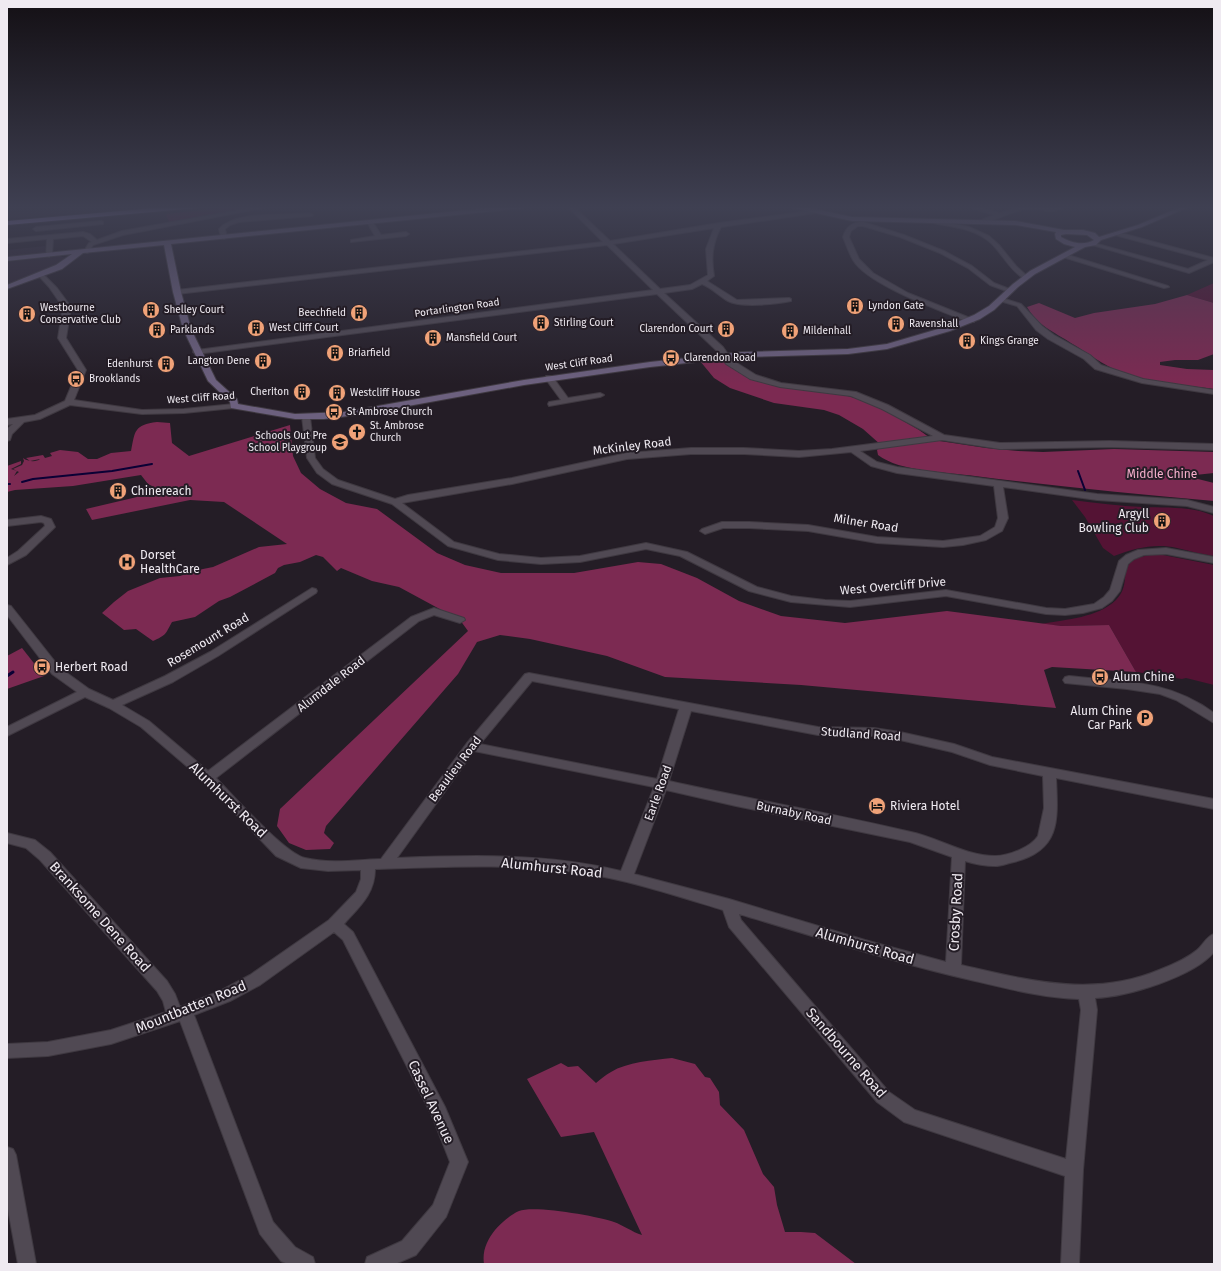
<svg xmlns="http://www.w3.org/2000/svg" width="1221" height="1271" font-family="'Fira Sans',sans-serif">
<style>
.built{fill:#2e2432}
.green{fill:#541334}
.forest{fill:#7c2a52}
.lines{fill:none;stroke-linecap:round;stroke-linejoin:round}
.stream-far1{stroke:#0a0135;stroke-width:2}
.stream{stroke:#0a0135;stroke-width:3}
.street-casing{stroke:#3f3941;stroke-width:2}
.secondary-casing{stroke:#3f3941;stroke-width:2}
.highway-casing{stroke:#3f3941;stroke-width:2}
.street{fill:#504953;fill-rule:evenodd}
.secondary{fill:#6c607e;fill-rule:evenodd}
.highway{fill:#ad96e2;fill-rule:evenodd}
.labels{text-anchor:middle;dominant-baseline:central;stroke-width:4;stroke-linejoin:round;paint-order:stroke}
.far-poi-label{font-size:10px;fill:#efeaf1;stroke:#241d26;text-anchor:start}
.far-street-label{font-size:10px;fill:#efeaf1;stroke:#241d26}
.street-label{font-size:12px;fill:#efeaf1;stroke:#241d26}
.park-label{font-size:12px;fill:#f6afcc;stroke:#241d26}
.poi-label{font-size:12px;fill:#efeaf1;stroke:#241d26;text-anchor:start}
.near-street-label{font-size:14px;fill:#efeaf1;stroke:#241d26}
</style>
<rect width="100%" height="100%" fill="#241d26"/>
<g class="built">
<path d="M112 206H164L7 219V213Z"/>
<path d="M45 246V253L42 254 7 258V250Z"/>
<path d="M60 256 66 258 55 266 7 285V262Z"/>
</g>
<g class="green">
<path d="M239 206H245L246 209 169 222 166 214Z"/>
<path d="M1214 283V303L1187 295Z"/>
<path d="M1072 500C1096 503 1120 506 1143 507 1167 508 1192 506 1214 516V556C1201 554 1190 551 1177 548 1155 543 1135 548 1114 556L1103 548 1085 517Z"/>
<path d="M1149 555H1163L1214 565V685L1186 678 1182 679 1136 672 1109 625 1061 626 1042 624C1067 619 1097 618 1116 600 1135 581 1112 562 1149 555Z"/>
</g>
<g class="forest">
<path d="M1187 295 1214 303V354L1198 360H1175L1160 362V365L1187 369 1214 370V389C1185 385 1149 383 1121 372 1103 365 1088 353 1071 343 1053 331 1039 327 1027 307L1039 303 1075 318 1094 313 1155 304Z"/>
<path d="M720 358 751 379 792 388 838 393 858 399 886 411 919 430 933 440 986 448 1018 451 1043 452 1114 449 1214 452V473L1186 476 1214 483V501C1134 494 1054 486 975 476 947 472 900 472 878 455L877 450 881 445 863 429 839 415 824 410 774 403 730 388 714 378 700 361Z"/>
<path d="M157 422 170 423 172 443 189 456 290 425 293 456 301 473 320 489 346 503 377 509 437 553 465 565 501 573H574L638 562 661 564 697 578 739 601 781 616 845 623 947 611 1061 626 1109 625 1136 672 1052 667 1044 670 1056 708 801 685 665 677 607 656 530 639 500 635 477 642 458 674 326 826 324 833 334 843 330 849 306 850 289 843 277 826 280 809 468 631 460 620 399 587 372 581 341 568 337 571 323 557 316 555 300 562 284 565 278 568 275 573 230 597 219 601 195 617 172 622C165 635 166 635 153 641L136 629 124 630 102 613 114 602 128 591 160 578 180 576 198 570 213 567 259 547 287 544 224 502 190 500 92 520 86 509 137 497 139 494 153 489 152 486 148 484 141 475 73 486 15 490 7 492V466L21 461V464L11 469 17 471 14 476 19 472 13 469 22 465 24 461 23 458C28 462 37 462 40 459L30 461 26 458 43 455 45 458 52 456 50 453 60 450 78 452 88 459H97L111 453 131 451C135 431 134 425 157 422Z"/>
<path d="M22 648 44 676 7 689V656Z"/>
<path d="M672 1058 695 1064 705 1077 710 1078 719 1092 720 1105 744 1130 763 1174 774 1187 777 1205 785 1232H801L815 1233 856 1264H484C482 1251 487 1240 495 1230 501 1223 510 1215 519 1211 534 1205 597 1216 614 1222 623 1225 632 1232 642 1235L594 1132 561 1137 527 1079 561 1063 568 1067 578 1066 596 1083C601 1079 605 1075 611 1072 627 1062 653 1060 672 1058Z"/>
</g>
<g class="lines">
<g class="stream-far1">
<path d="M1078 471 1085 490"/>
<path d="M22 482 33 479 112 471 152 464"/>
<path d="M7 484H10"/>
</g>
<path class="stream" d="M7 676 13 672"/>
<g class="street-casing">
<g id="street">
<path d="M261 206 268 207 123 235 93 245 89 252 87 253 84 251 89 243 92 242 83 236 53 239 52 255 49 257 46 255 47 239 7 243V239L83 232 90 234 97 240 122 231Z"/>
<path d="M567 206H573L610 241 719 223 817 210V212L815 213 721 227C712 244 711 258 714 276L707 281 737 300 789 298 791 299V301C777 304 741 308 728 301 719 296 712 288 702 284L692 289 664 293 723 347 732 360 756 375 781 383 856 392 888 405 944 435 1000 443 1110 441 1214 444V450L1110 447 1000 449 942 440 860 451 877 462 897 467 1097 494 1187 500 1214 507V513L1187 506 1097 500 1003 487 1008 518 1002 531 986 540 963 545 943 547 877 543 808 531 749 528H723L705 534 700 531 702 529 722 522H749L808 525 877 537 943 541 980 536 995 527 998 518 994 486 897 473 871 466 851 452 799 457 744 454H691L627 459 512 484 402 503 454 542 499 554 541 558 580 556 646 543 687 552 757 587 791 596 825 600 850 601 946 590 1046 608 1065 609 1094 604 1104 597 1110 590 1119 561 1126 555 1138 550 1166 548 1214 557V563L1166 554 1144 555 1134 559 1128 564 1120 591 1112 601 1102 608 1083 613 1065 615 1046 614 946 596 850 607 791 602 749 591 680 556 646 549 580 562 541 564 498 560 448 546 392 504 332 484 317 473 307 458 302 417 303 415 306 414 310 417 315 458 323 469 338 480 395 499 408 495 512 478 627 453 691 448H744L799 451 832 449 933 436 882 409 851 396 780 387 750 379 726 364 717 351 657 294 197 354 193 352 197 350 653 290 607 245 177 294 174 292 177 290 603 242ZM714 228 706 249 708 275 690 285 660 289 613 244Z"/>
<path d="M966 206H975L1000 213 1023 206 1049 208 1065 206C1051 217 1038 206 1026 209 1010 212 996 220 981 224L979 223V221L994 215Z"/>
<path d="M1202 206H1214V209Z"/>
<path d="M310 213 313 215 312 216 239 222 230 225 225 229 227 237 224 239 221 237 219 229C236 210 286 216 310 213Z"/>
<path d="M930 219 969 227 989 236 999 245 1016 266 1028 277 1023 278C1009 269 1003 255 992 244 975 227 949 227 928 222V220Z"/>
<path d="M370 220 372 221 381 235 406 232 409 234 406 236 351 242V240L375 236 367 222Z"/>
<path d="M101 221 103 222V224L36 231 33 229 36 227Z"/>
<path d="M863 222 904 235 944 251 972 266 994 283 1012 290 1009 292 990 285 968 268 940 253 900 237 863 226H858L851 231 849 237 859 259 873 273 908 293 975 320 974 322H968C940 310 868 285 853 260 849 253 846 244 843 237 846 227 852 222 863 222Z"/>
<path d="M1117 232 1214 258V262L1189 273 1089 244 1094 243 1188 269 1208 260 1115 235 1114 234Z"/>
<path d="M1065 254 1168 286 1169 287 1164 288 1063 257 1062 256Z"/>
<path d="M39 274H43L57 288 71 307 66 338 86 370 74 400 142 410 184 409 234 404 238 406 234 408 184 413 142 414 70 405 40 419 24 422 12 434 10 440 7 441V429L13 424 7 425V419L35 415 65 401 78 370 58 338 63 307 49 287 39 276Z"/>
<path d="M1002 298 1021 304 1042 326 1054 335 1090 355 1101 365 1143 379 1214 390V394L1142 383 1095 369 1084 359 1048 339 1036 330 1017 306 1000 301V299Z"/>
<path d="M546 376H552L568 398 600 393 604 395 600 397 549 406 548 404 549 402 561 400 545 378Z"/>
<path d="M41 516 51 519 55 527 53 529 26 555 7 565V558L18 551 45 526 44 523 41 522 7 526V520Z"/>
<path d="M312 588 316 589 317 591 316 593 218 656 173 682 122 705 149 721 208 771 411 617 434 608 464 618 465 620 460 623 434 615 419 621 216 778C234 796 284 853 305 858 329 864 357 860 381 859L467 743 525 674 529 673 818 727 874 728 900 732 954 744 992 757 1214 799V809L1056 778C1058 820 1061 850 1014 862 1008 863 1001 866 996 866 987 866 974 864 965 861L961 965C1027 980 1093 998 1159 970 1172 965 1186 959 1197 950 1203 945 1206 937 1214 934V952C1194 977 1126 997 1095 998L1097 1010 1083 1170 1079 1264H1061L1065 1176 910 1124 904 1122 877 1102 729 927 723 910C677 896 629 880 582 873 513 863 443 867 375 869 375 894 359 907 344 924L353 932 445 1107 468 1162 446 1217 416 1255 395 1264H365L367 1257 402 1241 433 1205 450 1162 432 1116 343 940 334 932 260 985 230 1001 194 1015 273 1222 295 1247 313 1257 315 1264H288L281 1261 260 1234 180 1021 111 1044 48 1056 7 1058V1044L48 1042 111 1030 166 1012 163 1001 157 991 40 860 26 848 7 843V833L35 840 50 852 167 981 175 994 180 1007 220 991 250 975 329 920 356 892 361 879V870L328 871 301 868 276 856 204 781 141 727 109 708 85 697 7 736V727L77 692 52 674 7 615V605L11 606 60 668 89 689 113 700 165 676 210 652ZM532 681 679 709 657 779 480 744ZM691 711 818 735 874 736 900 740 952 752 990 765 1043 776 1044 808 1038 836C1031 847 1009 856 995 856 966 856 939 838 911 832 831 813 749 799 669 781ZM474 751 654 787 621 871C548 853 471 855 397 858ZM666 790 736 806 910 842 952 857 946 962 865 940 729 899 634 874ZM739 914C817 937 895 963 975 981 1009 989 1044 998 1079 999L1081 1010 1066 1159 915 1110 889 1092 741 920Z"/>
<path d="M1069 676C1123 682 1168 679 1214 713V723L1176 700 1160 694 1127 689 1065 683 1063 680 1065 677Z"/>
<path d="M7 1147 13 1149 16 1155 36 1264H18L7 1204Z"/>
</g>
</g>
<g class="secondary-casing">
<path id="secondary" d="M506 206H527L524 208 171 244 181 292 191 329 216 380 237 399 238 404 295 414 344 412 524 380 650 362 742 352 848 349 887 344 945 327 974 315 989 306 1013 284 1030 271 1075 247 1064 244 1056 239 1055 234 1056 232 1016 225 852 221 793 208 790 206H801L852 217 1016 221 1064 230H1083L1095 233 1099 237 1138 225 1183 206H1191L1142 227 1101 240 1096 245 1085 247 1035 274 1018 287 994 310 980 319 950 331 887 349 848 354 742 357 650 367 524 385 364 414 324 419H295L231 408 230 402 208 381 183 329 173 292 164 245 83 253 62 269 7 289V285L56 265 72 254 7 261V257ZM1066 234 1087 235 1094 240C1084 246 1071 243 1061 237V235Z"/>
</g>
<g class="highway-casing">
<path id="highway" d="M177 206H200L197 208 7 225V221Z"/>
</g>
<use href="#street" class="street"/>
<use href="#secondary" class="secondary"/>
<use href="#highway" class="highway"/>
</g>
<linearGradient id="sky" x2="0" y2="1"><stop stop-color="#141015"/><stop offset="0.54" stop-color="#3f4052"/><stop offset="1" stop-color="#3f4052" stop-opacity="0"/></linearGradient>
<rect width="1221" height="384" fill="url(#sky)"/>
<defs>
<g id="building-disc" transform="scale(0.9)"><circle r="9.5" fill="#f0a278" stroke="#241d26"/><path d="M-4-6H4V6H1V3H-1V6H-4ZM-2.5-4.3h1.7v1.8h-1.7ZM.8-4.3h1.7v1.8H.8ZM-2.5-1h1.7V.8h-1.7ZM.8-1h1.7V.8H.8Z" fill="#111"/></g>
<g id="bus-disc" transform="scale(0.9)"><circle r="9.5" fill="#f0a278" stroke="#241d26"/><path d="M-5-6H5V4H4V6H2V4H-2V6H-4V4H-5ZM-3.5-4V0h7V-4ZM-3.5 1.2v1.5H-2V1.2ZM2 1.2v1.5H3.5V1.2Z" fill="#111"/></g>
<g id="church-disc" transform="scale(0.9)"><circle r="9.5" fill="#f0a278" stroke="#241d26"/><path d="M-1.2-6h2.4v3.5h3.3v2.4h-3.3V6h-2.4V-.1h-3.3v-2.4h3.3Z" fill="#111"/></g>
<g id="school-disc" transform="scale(0.9)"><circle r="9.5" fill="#f0a278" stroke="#241d26"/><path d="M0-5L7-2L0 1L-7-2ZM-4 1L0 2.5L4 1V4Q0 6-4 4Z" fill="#111"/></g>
<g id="hospital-disc" transform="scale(0.9)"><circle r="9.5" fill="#f0a278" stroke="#241d26"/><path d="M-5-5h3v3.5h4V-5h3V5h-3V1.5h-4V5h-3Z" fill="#111"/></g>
<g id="parking-disc" transform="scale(0.9)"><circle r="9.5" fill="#f0a278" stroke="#241d26"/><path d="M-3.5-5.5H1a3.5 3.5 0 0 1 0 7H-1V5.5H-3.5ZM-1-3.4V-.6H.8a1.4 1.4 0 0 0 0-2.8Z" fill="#111"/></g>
<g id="hotel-disc" transform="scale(0.9)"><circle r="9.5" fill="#f0a278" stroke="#241d26"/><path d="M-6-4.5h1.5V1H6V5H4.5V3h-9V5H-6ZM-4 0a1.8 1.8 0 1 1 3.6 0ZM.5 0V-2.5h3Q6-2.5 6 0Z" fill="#111"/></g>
</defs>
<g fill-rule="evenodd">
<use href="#building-disc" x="855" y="306"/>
<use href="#building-disc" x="151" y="310"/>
<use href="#building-disc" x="359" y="313"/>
<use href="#building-disc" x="27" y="314"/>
<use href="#building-disc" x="541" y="323"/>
<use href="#building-disc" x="896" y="324"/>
<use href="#building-disc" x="256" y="328"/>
<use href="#building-disc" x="726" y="329"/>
<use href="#building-disc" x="157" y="330"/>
<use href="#building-disc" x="790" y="331"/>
<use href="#building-disc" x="433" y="338"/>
<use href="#building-disc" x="967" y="341"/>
<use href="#building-disc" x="335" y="353"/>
<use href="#bus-disc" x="671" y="358"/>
<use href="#building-disc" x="263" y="361"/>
<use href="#building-disc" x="166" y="364"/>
<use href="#bus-disc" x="76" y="379"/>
<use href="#building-disc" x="302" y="392"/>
<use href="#building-disc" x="337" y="393"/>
<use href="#bus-disc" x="334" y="412"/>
<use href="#church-disc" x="357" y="432"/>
<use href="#school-disc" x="340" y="442"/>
<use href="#building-disc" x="118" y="491"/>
<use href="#building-disc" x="1162" y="521"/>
<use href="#hospital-disc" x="127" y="562"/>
<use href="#bus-disc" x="42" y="667"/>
<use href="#bus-disc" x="1100" y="677"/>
<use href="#parking-disc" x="1145" y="718"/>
<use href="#hotel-disc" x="877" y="806"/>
</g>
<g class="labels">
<g class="far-poi-label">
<text x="868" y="306">Lyndon Gate</text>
<text x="40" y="308">Westbourne<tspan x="40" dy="12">Conservative Club</tspan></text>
<text x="164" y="310">Shelley Court</text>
<text x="346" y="313" text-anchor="end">Beechfield</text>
<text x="554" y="323">Stirling Court</text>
<text x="909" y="324">Ravenshall</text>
<text x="269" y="328">West Cliff Court</text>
<text x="713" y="329" text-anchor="end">Clarendon Court</text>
<text x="170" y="330">Parklands</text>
<text x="803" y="331">Mildenhall</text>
<text x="446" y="338">Mansfield Court</text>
<text x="980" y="341">Kings Grange</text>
<text x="348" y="353">Briarfield</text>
<text x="684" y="358">Clarendon Road</text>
<text x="250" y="361" text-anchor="end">Langton Dene</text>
<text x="153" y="364" text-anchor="end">Edenhurst</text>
<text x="89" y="379">Brooklands</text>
<text x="289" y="392" text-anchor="end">Cheriton</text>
<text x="350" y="393">Westcliff House</text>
<text x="347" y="412">St Ambrose Church</text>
<text x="370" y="426">St. Ambrose<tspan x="370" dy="12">Church</tspan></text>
<text x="327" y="436" text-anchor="end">Schools Out Pre<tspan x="327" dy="12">School Playgroup</tspan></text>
</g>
<g class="far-street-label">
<text transform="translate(457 308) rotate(-8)">Portarlington Road</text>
<text transform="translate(579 363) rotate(-8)">West Cliff Road</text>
<text transform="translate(201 398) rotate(-4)">West Cliff Road</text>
</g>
<g class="street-label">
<text transform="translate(632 446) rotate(-7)">McKinley Road</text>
<text transform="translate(866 523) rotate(9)">Milner Road</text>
<text transform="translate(893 586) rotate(-5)">West Overcliff Drive</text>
<text transform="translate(208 640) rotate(-31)">Rosemount Road</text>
<text transform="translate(331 684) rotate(-38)">Alumdale Road</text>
<text transform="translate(861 734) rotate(4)">Studland Road</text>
<text transform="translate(455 769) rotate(-53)">Beaulieu Road</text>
<text transform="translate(658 793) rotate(-70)">Earle Road</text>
<text transform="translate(794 813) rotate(12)">Burnaby Road</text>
</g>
<g class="park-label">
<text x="1162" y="474">Middle Chine</text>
</g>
<g class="poi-label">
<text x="131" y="491">Chinereach</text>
<text x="1149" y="514" text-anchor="end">Argyll<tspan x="1149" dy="14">Bowling Club</tspan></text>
<text x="140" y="555">Dorset<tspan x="140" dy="14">HealthCare</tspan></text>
<text x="55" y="667">Herbert Road</text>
<text x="1113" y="677">Alum Chine</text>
<text x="1132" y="711" text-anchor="end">Alum Chine<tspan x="1132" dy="14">Car Park</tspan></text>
<text x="890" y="806">Riviera Hotel</text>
</g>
<g class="near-street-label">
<text transform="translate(228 800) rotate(44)">Alumhurst Road</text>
<text transform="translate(552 868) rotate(6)">Alumhurst Road</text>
<text transform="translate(956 912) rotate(-87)">Crosby Road</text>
<text transform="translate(100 917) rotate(48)">Branksome Dene Road</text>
<text transform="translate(865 946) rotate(16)">Alumhurst Road</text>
<text transform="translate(191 1007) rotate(-22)">Mountbatten Road</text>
<text transform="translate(846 1053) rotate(49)">Sandbourne Road</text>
<text transform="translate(431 1102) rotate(65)">Cassel Avenue</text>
</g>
</g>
<rect width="1221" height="1271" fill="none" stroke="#efeaf1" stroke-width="16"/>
</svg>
